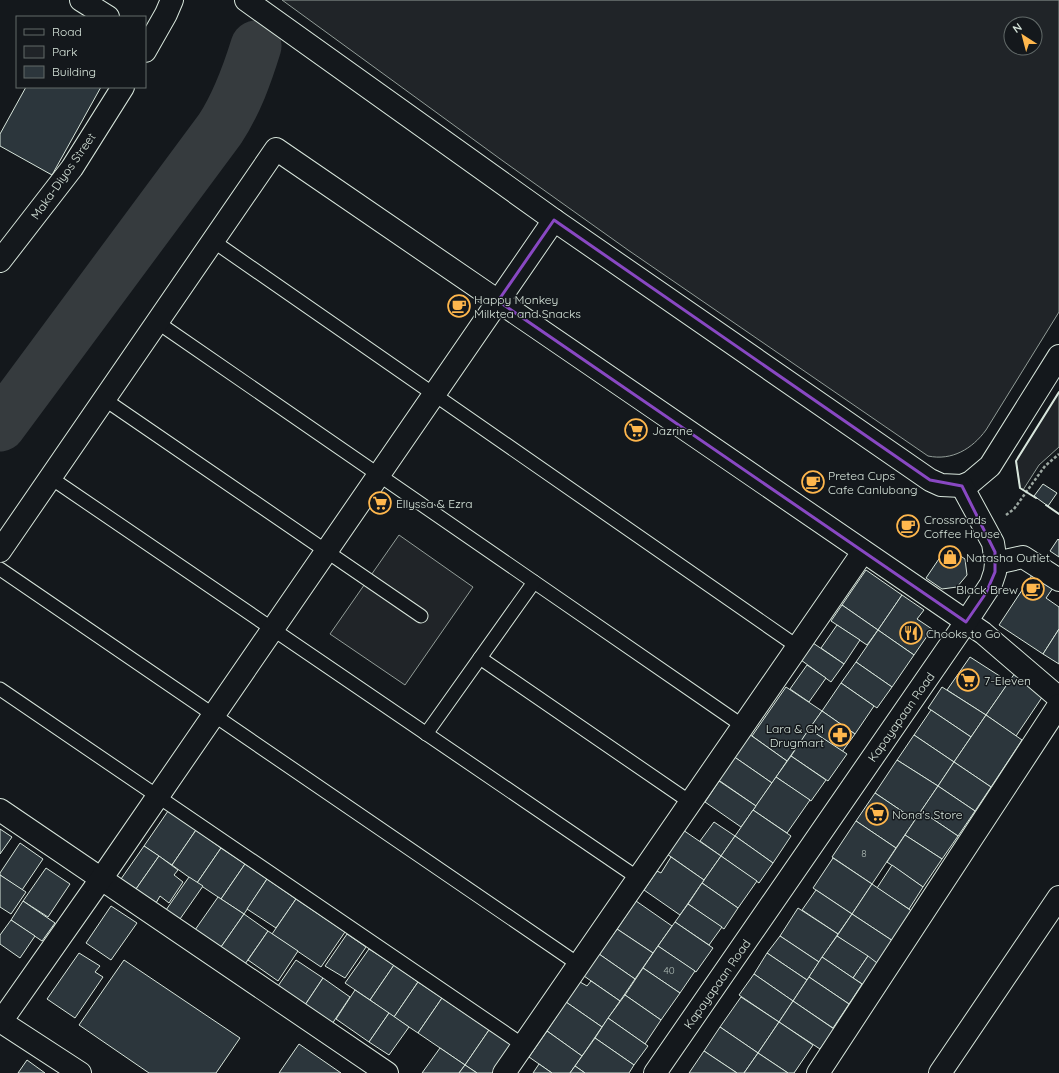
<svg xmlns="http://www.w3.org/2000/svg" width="1059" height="1073" font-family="Quicksand,sans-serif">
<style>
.green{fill:#202428;stroke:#939e99;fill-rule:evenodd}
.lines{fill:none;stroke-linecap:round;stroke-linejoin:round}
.river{stroke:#363b3e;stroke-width:51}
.building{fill:#2c363c;stroke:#d8e6dc}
.service-casing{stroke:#d8e6dc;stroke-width:15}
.minor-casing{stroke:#d8e6dc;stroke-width:24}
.tertiary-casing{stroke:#d8e6dc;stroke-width:24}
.path{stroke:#9da8a2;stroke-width:2.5;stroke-dasharray:3 2;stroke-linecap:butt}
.service{stroke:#14181c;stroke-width:13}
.minor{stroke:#14181c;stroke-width:22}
.tertiary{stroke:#14181c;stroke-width:22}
.wall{stroke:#d8e6dc;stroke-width:2}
.marked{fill:none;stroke:#8948c3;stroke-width:3;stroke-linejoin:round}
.labels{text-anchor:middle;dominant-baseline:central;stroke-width:3;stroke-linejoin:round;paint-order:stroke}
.number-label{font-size:10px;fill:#adbab4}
.street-label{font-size:12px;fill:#d8e6dc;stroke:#14181c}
.poi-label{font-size:12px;fill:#d8e6dc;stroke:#14181c;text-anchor:start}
</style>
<rect width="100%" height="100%" fill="#14181c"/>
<g class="green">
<path d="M282 0H1059V312L986 430C972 449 952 461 928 456L628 250 503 161ZM1011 24H1035V48H1011Z"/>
<path d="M1059 392V447L1039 465 1023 490 1020 488 1016 461Z"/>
<path d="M399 535 473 587 405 685 330 634Z"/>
</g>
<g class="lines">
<path class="river" d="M0 426 220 129C237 103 247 75 256 46"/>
</g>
<g class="building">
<path d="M26 87H101L52 175 0 146V134Z"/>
<path d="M1043 484 1057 493 1048 506 1034 496Z"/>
<path d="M1058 539 1059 540V557L1050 551Z"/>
<path d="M947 547 965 559 967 575 957 587 942 589 926 578Z"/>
<path d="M866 570 902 595 878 630 842 605Z"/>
<path d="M1032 575 1053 588 1046 598 1059 607V629L1043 654 999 625Z"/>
<path d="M902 595 924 610 917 619 932 629 914 655 878 630Z"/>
<path d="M842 605 878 630 867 645 831 621Z"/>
<path d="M837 625 860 640 844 664 821 648Z"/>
<path d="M1059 629V664L1043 654Z"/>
<path d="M878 630 914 655 892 687 856 662Z"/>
<path d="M813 643 844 664 831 682 801 660Z"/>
<path d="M970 657 1009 682 986 715 947 690Z"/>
<path d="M856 662 892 687 877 708 841 683Z"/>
<path d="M807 665 826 678 809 702 790 689Z"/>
<path d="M1015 673 1045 693 1016 736 986 715Z"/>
<path d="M841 683 874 706 855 734 822 711Z"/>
<path d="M786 687 822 711 787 761 752 736Z"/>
<path d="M942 687 986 715 971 737 928 708Z"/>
<path d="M931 710 971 737 954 762 914 735Z"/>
<path d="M822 711 855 734 842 752 809 729Z"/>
<path d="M986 715 1022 740 991 787 954 762Z"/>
<path d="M809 729 847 754 828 781 791 756Z"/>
<path d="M749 734 787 761 772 783 733 756Z"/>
<path d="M914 735 954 762 938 786 897 760Z"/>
<path d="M733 756 772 783 756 806 717 779Z"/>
<path d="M791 756 826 780 811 801 776 777Z"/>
<path d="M897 760 938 786 915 820 875 793Z"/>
<path d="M954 762 991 787 975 811 938 786Z"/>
<path d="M776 777 810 800 787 833 753 810Z"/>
<path d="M719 781 756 806 741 827 705 802Z"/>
<path d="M938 786 975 811 958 836 921 811Z"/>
<path d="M875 793 915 820 896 848 856 821Z"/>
<path d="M753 810 791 836 773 863 735 836Z"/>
<path d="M168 811 196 830 172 865 144 846Z"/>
<path d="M921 811 958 836 942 859 905 835Z"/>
<path d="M856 821 896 848 872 884 832 857Z"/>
<path d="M714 822 735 836 721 856 700 841Z"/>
<path d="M0 829 12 837 0 854Z"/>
<path d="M196 830 221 848 197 883 172 865Z"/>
<path d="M683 830 721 856 704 880 667 854Z"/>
<path d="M905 835 942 859 923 887 887 862Z"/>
<path d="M735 836 773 863 759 883 721 856Z"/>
<path d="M20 843 43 859 22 890 0 875V873Z"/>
<path d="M144 846 159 856 136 889 121 879Z"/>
<path d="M221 848 245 864 221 899 197 883Z"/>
<path d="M159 856 178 870 174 875 183 882 169 903 160 896 156 903 136 889Z"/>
<path d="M721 856 757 881 738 908 702 883Z"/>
<path d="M671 857 704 880 680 915 644 890 657 871 661 873Z"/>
<path d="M833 858 872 884 852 914 813 888Z"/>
<path d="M245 864 267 879 244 914 221 899Z"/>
<path d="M892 865 923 887 909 909 877 888Z"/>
<path d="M46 868 70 884 48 917 23 901Z"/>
<path d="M0 875 26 892 11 914 0 907Z"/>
<path d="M189 877 203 886 180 919 166 910Z"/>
<path d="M267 879 296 899 276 928 247 909Z"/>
<path d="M702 883 738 908 724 929 688 904Z"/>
<path d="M872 884 913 912 893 941 852 914Z"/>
<path d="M816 890 852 914 838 934 802 910Z"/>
<path d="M218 897 244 914 221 947 195 930Z"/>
<path d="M296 899 345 932 321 967 272 934Z"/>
<path d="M23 901 55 923 42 941 11 920Z"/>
<path d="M636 901 672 926 653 953 617 929Z"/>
<path d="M688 904 722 927 709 945 675 922Z"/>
<path d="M111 906 137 923 111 960 86 943Z"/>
<path d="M798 908 838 934 819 962 780 936Z"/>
<path d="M244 914 268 931 245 964 221 947Z"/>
<path d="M852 914 896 943 881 966 837 936Z"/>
<path d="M11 920 35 936 20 958 0 944V935Z"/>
<path d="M675 922 713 948 696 972 658 946Z"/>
<path d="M617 929 653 953 635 979 599 954Z"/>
<path d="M268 931 298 951 278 981 248 960Z"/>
<path d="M347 934 366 947 345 978 325 966Z"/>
<path d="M780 936 819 962 807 980 767 953Z"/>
<path d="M837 936 868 956 853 978 822 957Z"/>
<path d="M658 946 695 971 680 993 643 968Z"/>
<path d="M369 949 394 965 370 1000 345 983Z"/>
<path d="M79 953 100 966 95 972 103 977 75 1018 47 999Z"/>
<path d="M767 953 807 980 793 1001 754 974Z"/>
<path d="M599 954 635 979 620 1001 584 976Z"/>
<path d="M868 956 881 966 867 987 853 978Z"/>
<path d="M822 957 862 984 849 1004 809 977Z"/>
<path d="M124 960 240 1038 216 1073H149L79 1025Z"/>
<path d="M296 960 323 978 305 1005 278 986Z"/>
<path d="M394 965 418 982 394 1017 370 1000Z"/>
<path d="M643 968 680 993 661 1020 625 995Z"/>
<path d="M754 974 793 1001 779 1022 739 995Z"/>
<path d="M809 977 849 1004 833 1028 793 1001Z"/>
<path d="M323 978 350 997 332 1024 305 1005Z"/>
<path d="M591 981 620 1001 602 1027 566 1002 580 982 587 986Z"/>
<path d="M418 982 442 998 418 1033 394 1017Z"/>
<path d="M355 990 389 1013 369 1042 336 1019Z"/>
<path d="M625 995 661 1020 645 1044 608 1018Z"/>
<path d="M741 997 779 1022 758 1053 720 1027Z"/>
<path d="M442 998 489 1030 465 1065 418 1033Z"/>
<path d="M793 1001 834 1029 820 1049 779 1022Z"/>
<path d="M566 1002 602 1027 582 1056 547 1031Z"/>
<path d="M389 1013 409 1027 389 1055 369 1042Z"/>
<path d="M608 1018 648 1046 634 1065 595 1038Z"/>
<path d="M779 1022 813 1045 794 1073H788L758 1053Z"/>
<path d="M720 1027 758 1053 744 1073H737L704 1051Z"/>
<path d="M489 1030 515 1047 497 1073H477L465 1065Z"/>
<path d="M547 1031 582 1056 570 1073H552L529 1057Z"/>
<path d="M595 1038 634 1065 629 1073H585L575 1066Z"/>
<path d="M299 1044 341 1073H279Z"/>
<path d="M440 1048 465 1065 459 1073H422Z"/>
<path d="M704 1051 737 1073H689Z"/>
<path d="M758 1053 788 1073H744Z"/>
<path d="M27 1060 45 1073H18Z"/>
<path d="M539 1064 552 1073H533Z"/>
<path d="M465 1065 477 1073H459Z"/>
<path d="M575 1066 585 1073H570Z"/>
</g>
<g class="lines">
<g class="service-casing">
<g id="service">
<path d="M213 241 798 647"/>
<path d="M157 322 743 726"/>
<path d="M104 399 421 616"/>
<path d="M51 478 638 878"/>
<path d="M0 569 578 964"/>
<path d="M480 658 690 802"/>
<path d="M0 689 523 1045"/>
<path d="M426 734 534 582"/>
</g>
</g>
<g class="minor-casing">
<g id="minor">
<path d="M81 0 108 17"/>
<path d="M145 51 166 14 172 0"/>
<path d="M0 261 72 168 123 87"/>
<path d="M0 551 276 149 983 633 1059 698"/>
<path d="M996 563 1023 557 1059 580"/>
<path d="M0 810 387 1073"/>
<path d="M0 1021 80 1073"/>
<path d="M0 1023 101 879 554 220"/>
<path d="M504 1073 863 552"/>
<path d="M818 1073 1059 705"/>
<path d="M940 1073 1059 897"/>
</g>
</g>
<g class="tertiary-casing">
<g id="tertiary">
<path d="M246 0 554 220 930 480 941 485 962 486 971 482 990 466 1059 356"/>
<path d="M655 1073 966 622 991 584 995 572 996 563 993 543 962 486"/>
</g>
</g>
<path class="path" d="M1006 515 1014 509 1045 466 1059 454"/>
<use href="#service" class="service"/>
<use href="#minor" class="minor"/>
<use href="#tertiary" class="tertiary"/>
<g class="wall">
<path d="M1036 498 1020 488 1016 461 1059 392"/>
<path d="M1046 505 1059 514"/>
</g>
</g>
<path class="marked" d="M554 220 930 480 962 486 995 552V572L986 593 966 622 498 301Z"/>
<defs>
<g id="cafe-ring" transform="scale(1.15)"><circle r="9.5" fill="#14181c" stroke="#ffb74d" stroke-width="1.5"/><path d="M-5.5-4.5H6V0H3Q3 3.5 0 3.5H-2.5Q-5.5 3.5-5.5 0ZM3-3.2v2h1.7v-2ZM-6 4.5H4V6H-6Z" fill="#ffb74d"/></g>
<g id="supermarket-ring" transform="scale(1.15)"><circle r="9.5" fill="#14181c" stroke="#ffb74d" stroke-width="1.5"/><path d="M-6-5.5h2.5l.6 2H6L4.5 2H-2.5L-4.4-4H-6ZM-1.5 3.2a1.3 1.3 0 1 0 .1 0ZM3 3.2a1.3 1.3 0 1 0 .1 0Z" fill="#ffb74d"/></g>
<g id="shop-ring" transform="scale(1.15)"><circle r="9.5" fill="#14181c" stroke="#ffb74d" stroke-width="1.5"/><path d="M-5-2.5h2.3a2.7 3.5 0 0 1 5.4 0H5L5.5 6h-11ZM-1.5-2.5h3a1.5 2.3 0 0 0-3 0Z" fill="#ffb74d"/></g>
<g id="restaurant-ring" transform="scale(1.15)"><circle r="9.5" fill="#14181c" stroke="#ffb74d" stroke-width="1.5"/><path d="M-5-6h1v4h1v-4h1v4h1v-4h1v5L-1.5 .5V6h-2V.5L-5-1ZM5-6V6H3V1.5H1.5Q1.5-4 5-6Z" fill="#ffb74d"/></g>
<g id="pharmacy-ring" transform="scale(1.15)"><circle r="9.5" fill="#14181c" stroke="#ffb74d" stroke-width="1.5"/><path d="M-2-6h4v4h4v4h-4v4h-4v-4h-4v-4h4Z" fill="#ffb74d"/></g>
</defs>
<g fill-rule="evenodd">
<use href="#cafe-ring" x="459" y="306"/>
<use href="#supermarket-ring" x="636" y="430"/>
<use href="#cafe-ring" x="813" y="482"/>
<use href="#supermarket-ring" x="380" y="503"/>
<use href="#cafe-ring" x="908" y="526"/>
<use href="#shop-ring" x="950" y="557"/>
<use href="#cafe-ring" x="1033" y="589"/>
<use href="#restaurant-ring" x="911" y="633"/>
<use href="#supermarket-ring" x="968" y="680"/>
<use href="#pharmacy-ring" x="840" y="735"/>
<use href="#supermarket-ring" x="877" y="814"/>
</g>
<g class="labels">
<g class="number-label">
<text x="864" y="853">8</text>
<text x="669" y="970">40</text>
</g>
<g class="street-label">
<text transform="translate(63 176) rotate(-55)">Maka-Diyos Street</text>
<text transform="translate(901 717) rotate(-55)">Kapayapaan Road</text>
<text transform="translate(717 984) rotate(-55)">Kapayapaan Road</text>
</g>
<g class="poi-label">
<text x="474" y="299">Happy Monkey<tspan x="474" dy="14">Milktea and Snacks</tspan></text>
<text x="652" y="430">Jazrine</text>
<text x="828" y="475">Pretea Cups<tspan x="828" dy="14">Cafe Canlubang</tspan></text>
<text x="396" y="503">Ellyssa &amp; Ezra</text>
<text x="924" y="519">Crossroads<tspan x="924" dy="14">Coffee House</tspan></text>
<text x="966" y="557">Natasha Outlet</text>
<text x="1018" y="589" text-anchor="end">Black Brew</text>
<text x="926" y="633">Chooks to Go</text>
<text x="984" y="680">7-Eleven</text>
<text x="824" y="728" text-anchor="end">Lara &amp; GM<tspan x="824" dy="14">Drugmart</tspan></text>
<text x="892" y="814">Nona's Store</text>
</g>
</g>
<rect x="16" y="16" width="130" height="72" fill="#14181c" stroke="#626a69"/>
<rect x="24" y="29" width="20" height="6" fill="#14181c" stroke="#626a69"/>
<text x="52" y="36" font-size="12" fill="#d8e6dc">Road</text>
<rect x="24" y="46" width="20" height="12" fill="#202428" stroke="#626a69"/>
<text x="52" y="56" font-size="12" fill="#d8e6dc">Park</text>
<rect x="24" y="66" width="20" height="12" fill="#2c363c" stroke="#626a69"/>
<text x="52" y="76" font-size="12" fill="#d8e6dc">Building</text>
<g transform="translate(1023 36) rotate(324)"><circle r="19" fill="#14181c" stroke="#626a69"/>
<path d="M0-3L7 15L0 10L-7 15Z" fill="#ffb74d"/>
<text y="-6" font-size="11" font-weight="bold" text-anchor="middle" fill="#d8e6dc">N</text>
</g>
</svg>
